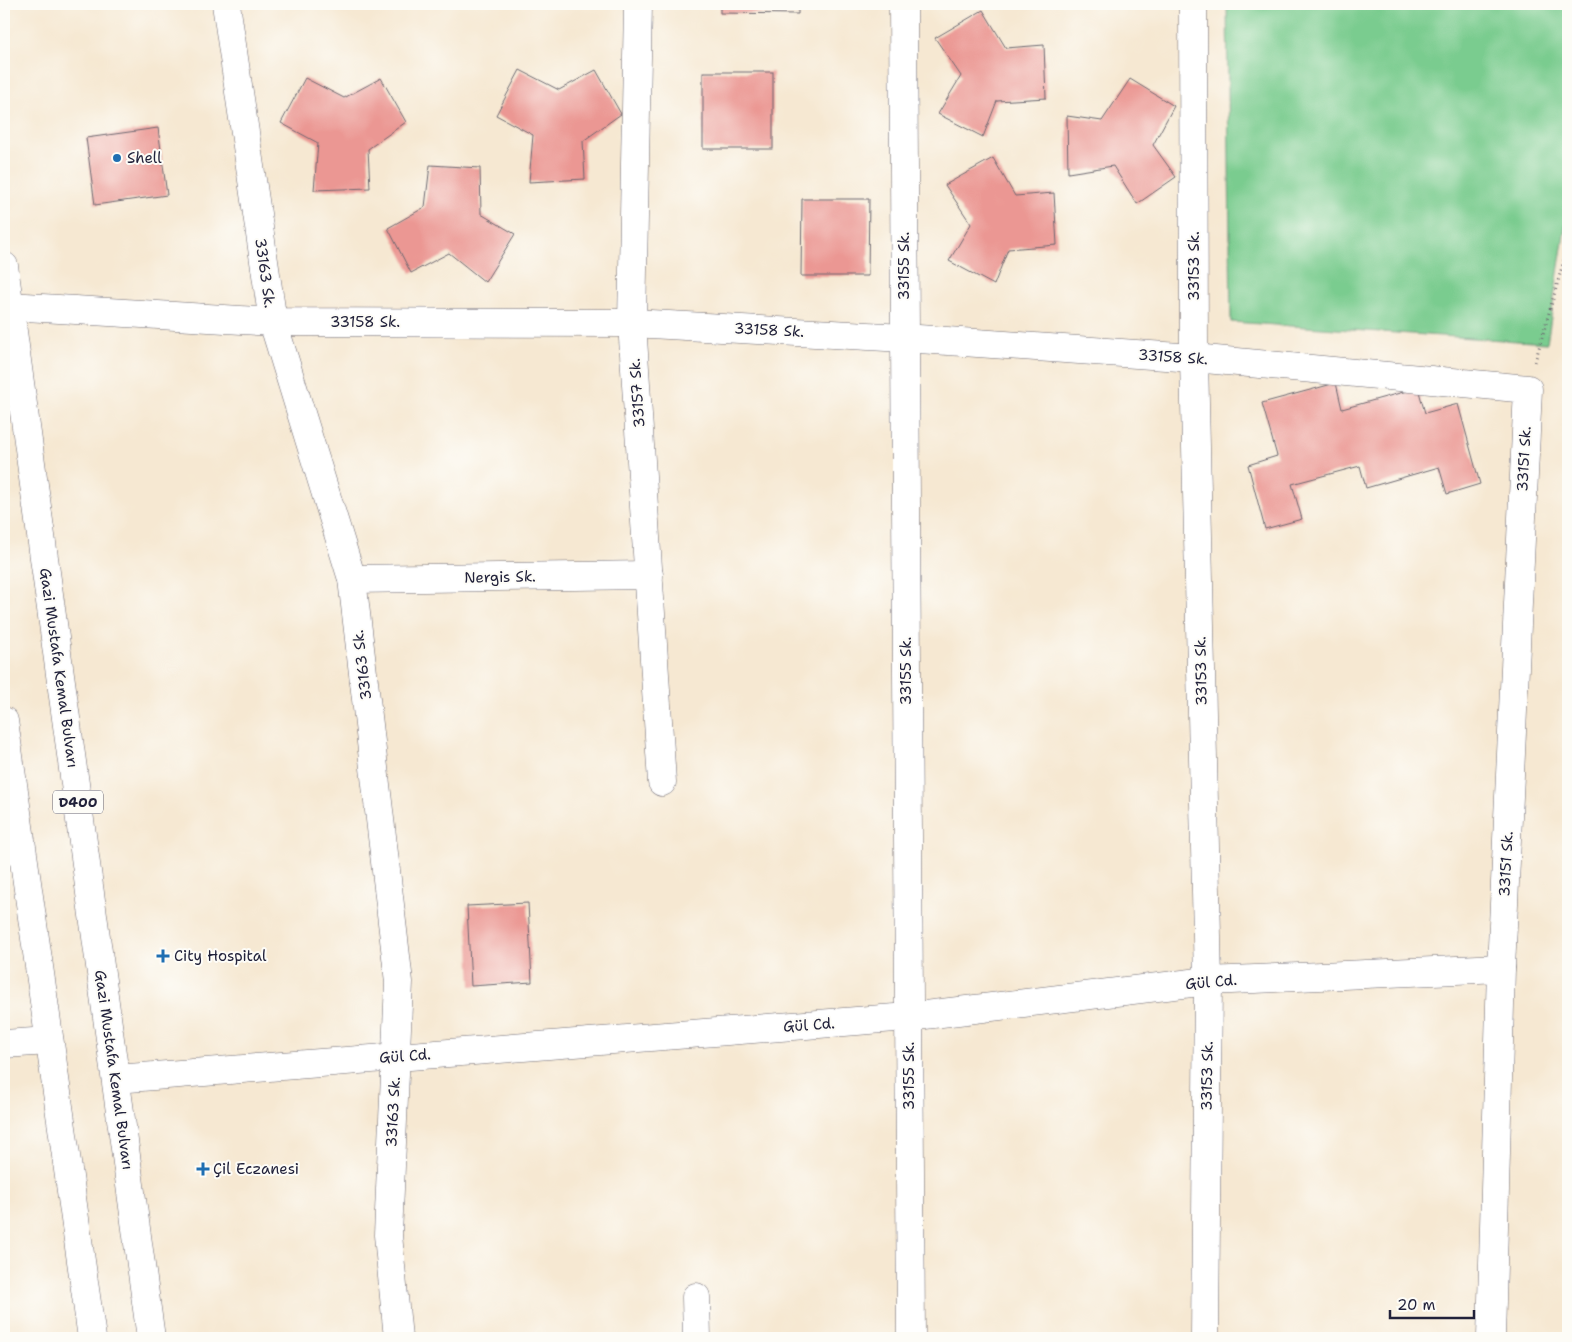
<svg xmlns="http://www.w3.org/2000/svg" width="1572" height="1342" font-family="'Shantell Sans',sans-serif">
<style>
.green{fill:#7acc8f;stroke:#4e7765}
.building{fill:#eb9793}
.lines{fill:none;stroke-linecap:round;stroke-linejoin:round}
.minor-casing{stroke:#6c6770;stroke-width:29}
.highway-casing{stroke:#6c6770;stroke-width:29}
.path{stroke:#6c6770;stroke-width:3;stroke-dasharray:1 4;stroke-linecap:butt}
.minor{stroke:#fff;stroke-width:28}
.highway{stroke:#fff;stroke-width:28}
.poi-dot{fill:#1f6fb2;stroke:#fdfcf7;stroke-width:2}
.labels{text-anchor:middle;dominant-baseline:central;stroke-width:4;stroke-linejoin:round;paint-order:stroke}
.shield{fill:#fdfcf7;stroke:#646373;stroke-width:1}
.shield-label{font-size:14px;font-weight:bold;fill:#22223b}
.poi-label{font-size:15px;fill:#22223b;stroke:#fdfcf7;text-anchor:start}
.street-label{font-size:15px;fill:#22223b;stroke:#fdfcf7}
</style>
<rect width="100%" height="100%" fill="#fdfcf7"/>
<filter id="ink" filterUnits="userSpaceOnUse"><feTurbulence type="fractalNoise" baseFrequency=".02" numOctaves="2"/><feDisplacementMap in="SourceGraphic" scale="10" xChannelSelector="R" yChannelSelector="G"/><feConvolveMatrix kernelMatrix="1 2 1 2 8 2 1 2 1" color-interpolation-filters="sRGB"/></filter>
<filter id="wash" filterUnits="userSpaceOnUse"><feTurbulence type="fractalNoise" baseFrequency=".0096" numOctaves="4" result="noise"/><feDisplacementMap in="SourceGraphic" scale="20" xChannelSelector="R" yChannelSelector="G"/><feGaussianBlur stdDeviation="1.12" result="paint"/><feColorMatrix in="noise" values="0 0 0 0 0 0 0 0 0 0 0 0 0 0 0 0 0 1.4 0 .05"/><feComposite in="paint" operator="in"/></filter>
<g filter="url(#wash)">
<rect width="100%" height="100%" fill="#f6e8d2"/>
<path class="green" d="M1227 4H1568V209L1547 343 1231 322Z"/>
<g id="blocks">
<g class="building">
<path d="M720 4H798V14L720 13Z"/>
<path d="M983 10 1006 48 1044 45 1046 98 997 101 983 137 938 114 961 76 935 38Z"/>
<path d="M520 70 559 90 596 70 621 114 583 141 585 179 529 182 533 135 496 115Z"/>
<rect x="703" y="72" width="70" height="77"/>
<path d="M305 78 344 98 381 78 406 122 368 149 370 188 314 190 318 143 281 123Z"/>
<path d="M1130 79 1174 106 1153 145 1176 177 1137 204 1113 166 1068 173 1067 116 1102 121Z"/>
<path d="M158 128 167 195 95 205 86 138Z"/>
<path d="M993 158 1015 196 1054 193 1057 245 1008 249 994 285 949 261 971 224 945 185Z"/>
<path d="M430 165 480 168 481 214 515 234 485 282 449 253 411 273 388 228 425 207Z"/>
<path d="M802 199H869L868 276H801Z"/>
<path d="M1336 383 1342 409 1418 388 1425 413 1458 404 1480 484 1447 494 1439 467 1366 488 1360 466 1292 484 1302 519 1265 529 1248 465 1277 456 1262 403Z"/>
<path d="M528 903 532 982 471 986 467 906Z"/>
</g>
</g>
</g>
<g filter="url(#ink)">
<use href="#blocks" fill-opacity="0" stroke="#6c6770" stroke-width="1"/>
<g class="lines">
<g class="minor-casing">
<g id="minor">
<path d="M226 4 273 322 352 579 399 982 388 1235 398 1338"/>
<path d="M638 4 632 323 662 782"/>
<path d="M903 4 911 1338"/>
<path d="M1193 4 1194 358 1208 981 1205 1338"/>
<path d="M9 306 273 322 632 323 904 338 1194 358 1528 389 1501 968 1491 1338"/>
<path d="M352 579 649 575"/>
<path d="M4 1044 49 1041"/>
<path d="M116 1079 908 1017 1208 981 1501 968"/>
<path d="M696 1297 697 1338"/>
</g>
</g>
<g class="highway-casing">
<g id="highway">
<path d="M4 266 151 1338"/>
<path d="M4 721 92 1338"/>
</g>
</g>
<path class="path" d="M1535 362 1568 246"/>
<use href="#minor" class="minor"/>
<use href="#highway" class="highway"/>
</g>
</g>
<g class="poi-dot">
<circle cx="117" cy="158" r="5"/>
<path d="M160.5 948.5h5v5h5v5h-5v5h-5v-5h-5v-5h5z"/>
<path d="M200.5 1161.5h5v5h5v5h-5v5h-5v-5h-5v-5h5z"/>
</g>
<g class="labels">
<rect class="shield" x="53" y="790.5" width="50" height="23" rx="4"/>
<g class="shield-label">
<text x="78" y="802">D400</text>
</g>
<g class="poi-label">
<text x="127" y="158">Shell</text>
<text x="174" y="956">City Hospital</text>
<text x="213" y="1169">Çil Eczanesi</text>
</g>
<g class="street-label">
<text transform="translate(904 266) rotate(-90)">33155 Sk.</text>
<text transform="translate(1194 266) rotate(-90)">33153 Sk.</text>
<text transform="translate(265 273) rotate(82)">33163 Sk.</text>
<text x="365" y="322">33158 Sk.</text>
<text transform="translate(769 330) rotate(3)">33158 Sk.</text>
<text transform="translate(1173 357) rotate(4)">33158 Sk.</text>
<text transform="translate(637 393) rotate(-94)">33157 Sk.</text>
<text transform="translate(1524 459) rotate(-87)">33151 Sk.</text>
<text transform="translate(500 577) rotate(-1)">Nergis Sk.</text>
<text transform="translate(362 665) rotate(-97)">33163 Sk.</text>
<text transform="translate(59 668) rotate(82)">Gazi Mustafa Kemal Bulvarı</text>
<text transform="translate(906 671) rotate(-90)">33155 Sk.</text>
<text transform="translate(1201 671) rotate(-91)">33153 Sk.</text>
<text transform="translate(1506 864) rotate(-87)">33151 Sk.</text>
<text transform="translate(1211 982) rotate(-5)">Gül Cd.</text>
<text transform="translate(809 1025) rotate(-4)">Gül Cd.</text>
<text transform="translate(405 1056) rotate(-4)">Gül Cd.</text>
<text transform="translate(114 1070) rotate(82)">Gazi Mustafa Kemal Bulvarı</text>
<text transform="translate(909 1076) rotate(-90)">33155 Sk.</text>
<text transform="translate(1207 1076) rotate(-89)">33153 Sk.</text>
<text transform="translate(393 1112) rotate(-87)">33163 Sk.</text>
</g>
</g>
<rect width="1572" height="1342" fill="none" stroke="#fdfcf7" stroke-width="20"/>
<path d="M1390 1310v8h84v-8" fill="none" stroke="#22223b" stroke-width="2.5"/>
<text x="1397" y="1310" font-size="15" fill="#22223b" stroke="#fdfcf7" stroke-width="4" paint-order="stroke">20 m</text>
</svg>
